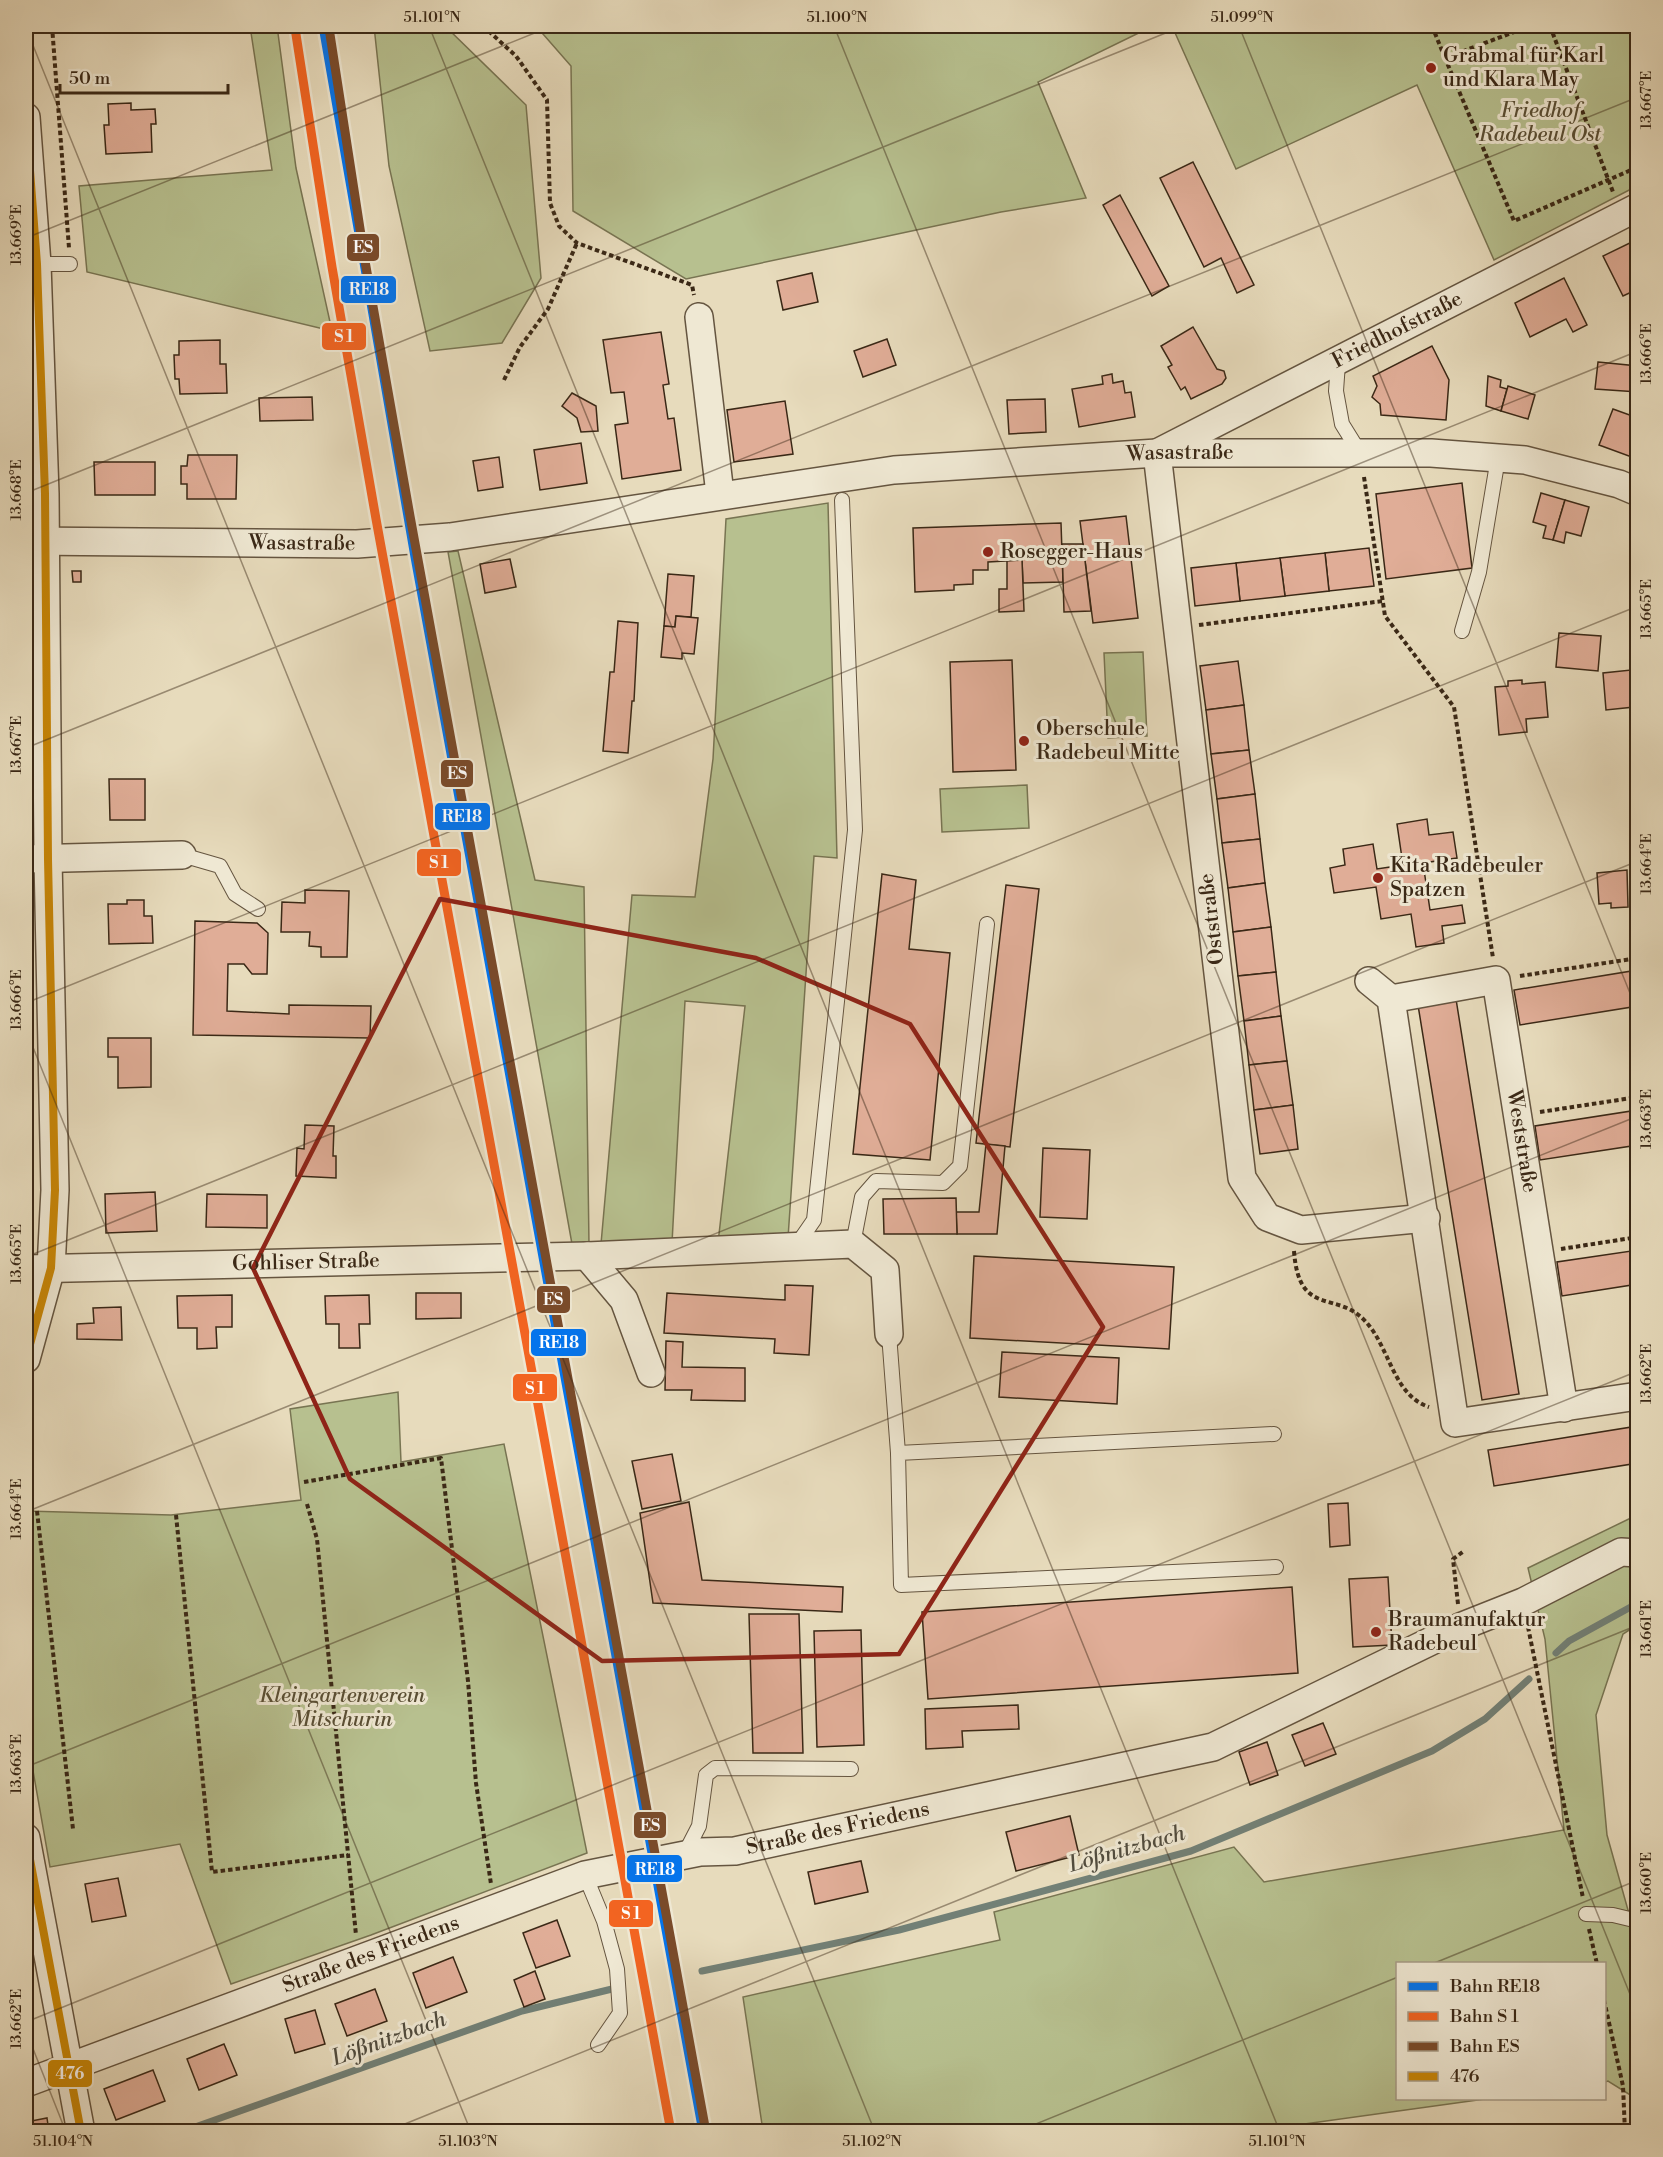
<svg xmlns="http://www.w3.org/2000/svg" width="1663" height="2157" font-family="'Libre Bodoni',serif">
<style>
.green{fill:#b7c08f;stroke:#787452;stroke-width:1.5}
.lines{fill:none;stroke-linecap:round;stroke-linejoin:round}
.stream{stroke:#728076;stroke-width:7}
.building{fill:#e0ad97;stroke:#3a2816;stroke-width:1.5}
.service-casing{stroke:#655540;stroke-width:16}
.minor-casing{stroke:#655540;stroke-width:30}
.path{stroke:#3a2816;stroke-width:4;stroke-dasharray:4.5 3;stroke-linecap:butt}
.service{stroke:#efe8d3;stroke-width:14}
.minor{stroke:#efe8d3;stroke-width:27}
.bus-1-casing{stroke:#efe8d3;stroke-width:12}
.bus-1{stroke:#c88606;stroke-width:8}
.rail-1-casing{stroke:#efe8d3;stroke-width:14}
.rail-2-casing{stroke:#efe8d3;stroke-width:14}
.rail-3-casing{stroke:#efe8d3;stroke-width:14}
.rail-1{stroke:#0474ec;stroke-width:9}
.rail-2{stroke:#f36421;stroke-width:9}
.rail-3{stroke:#7a4b2a;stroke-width:9}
.marked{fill:none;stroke:#8f2418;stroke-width:4.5;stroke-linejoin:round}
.ticks{fill:none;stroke:#3a2816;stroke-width:1.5;stroke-opacity:0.45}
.poi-dot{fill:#8f2418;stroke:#efe8d3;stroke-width:2}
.labels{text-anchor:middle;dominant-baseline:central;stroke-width:6;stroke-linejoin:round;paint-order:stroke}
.poi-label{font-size:21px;fill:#3a2816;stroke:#efe8d3;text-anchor:start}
.park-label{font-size:21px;font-style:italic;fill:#594e34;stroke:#efe8d3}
.street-label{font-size:21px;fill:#3a2816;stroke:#efe8d3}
.water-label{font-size:22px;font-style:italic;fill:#514c3e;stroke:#efe8d3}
.line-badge{stroke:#efe8d3;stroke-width:2}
.badge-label{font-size:16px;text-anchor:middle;font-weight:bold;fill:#fff}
.neatline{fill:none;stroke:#3a2816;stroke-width:2}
.ticks-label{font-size:15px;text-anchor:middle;fill:#3a2816}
</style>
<rect width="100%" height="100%" fill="#e7dbbc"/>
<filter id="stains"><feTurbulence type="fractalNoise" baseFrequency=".00333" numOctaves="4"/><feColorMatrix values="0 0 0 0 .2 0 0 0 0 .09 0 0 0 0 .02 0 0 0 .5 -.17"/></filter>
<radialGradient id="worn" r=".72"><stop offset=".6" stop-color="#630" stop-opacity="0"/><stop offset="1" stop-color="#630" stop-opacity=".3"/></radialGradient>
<g class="green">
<path d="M250 26H277L296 168 332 331 87 272 79 186 272 170Z"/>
<path d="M374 26H445L526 105 541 278 502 343 430 351 389 166Z"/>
<path d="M536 26H1153L1038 82 1086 198 1001 212 686 279 573 211 571 66Z"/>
<path d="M1172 26H1637V186L1494 260 1417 85 1236 169Z"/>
<path d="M828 503 837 858 814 856 788 1238 718 1243 745 1006 685 1001 672 1243 601 1244 632 895 695 897 713 759 726 519Z"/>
<path d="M458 551 535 880 584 887 589 1244H572L448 552Z"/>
<path d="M1143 652 1147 736 1108 738 1104 653Z"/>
<path d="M1027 785 1029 828 942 832 940 789Z"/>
<path d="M398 1392 401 1462 504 1444 587 1853 371 1935 231 1984 180 1844 50 1867 26 1731V1511L171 1515 301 1500 290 1409Z"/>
<path d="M1637 1515V1625L1623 1634 1596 1715 1607 1835 1633 1928 1637 1930V2131H1634L1632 2096 1608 2081 1605 2082 1604 1964H1398V2098L1485 2099 1246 2132 763 2131 743 1997 1000 1940 994 1912 1234 1847 1264 1882 1564 1830 1545 1639 1528 1568Z"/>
</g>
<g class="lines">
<g class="stream">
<path d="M1556 1653 1569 1641 1638 1603"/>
<path d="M702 1971 899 1930 1191 1851 1432 1751 1485 1719 1529 1679"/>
<path d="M181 2132 522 2011 612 1989"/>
</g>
</g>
<g class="building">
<path d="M131 103V110L155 109 156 124H151L152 152 106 154 104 125H109L108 104Z"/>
<path d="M1193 162 1254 285 1237 293 1221 258 1204 267 1160 178Z"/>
<path d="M1120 195 1169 286 1152 296 1103 205Z"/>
<path d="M1638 239V289L1623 296 1603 256Z"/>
<path d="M812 273 818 302 783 310 777 281Z"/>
<path d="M1564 278 1587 325 1573 332 1566 319 1530 337 1515 303Z"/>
<path d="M1193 327 1217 369 1224 371 1226 378 1222 384 1191 399 1185 387 1181 390 1168 367 1172 365 1161 346Z"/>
<path d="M661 332 669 384 663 385 668 419 674 418 681 470 622 479 615 425 628 423 624 392 611 393 603 340Z"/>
<path d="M887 339 896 365 863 377 854 351Z"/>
<path d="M220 340V364H226L227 393 180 394 179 379H175L174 355H179V341Z"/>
<path d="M1432 346 1449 380 1446 420 1381 415 1380 404 1372 397 1377 386 1373 376Z"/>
<path d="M1598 362 1638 366V392L1595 389Z"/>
<path d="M1112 374 1113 383 1123 381 1125 393 1131 392 1135 417 1079 427 1072 389 1103 384 1102 376Z"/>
<path d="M1488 376 1501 380 1500 387 1507 389 1501 411 1486 406Z"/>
<path d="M1508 386 1535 395 1528 419 1501 411Z"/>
<path d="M572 393 596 406 598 431 581 432 577 418 562 406Z"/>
<path d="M312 397 313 420 260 421 259 398Z"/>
<path d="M1045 399 1046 432 1009 434 1007 400Z"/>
<path d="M785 401 793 454 734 462 727 410Z"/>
<path d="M1613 409 1638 418 1637 459 1599 445Z"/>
<path d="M581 443 587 483 540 490 534 450Z"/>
<path d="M188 455H237L236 499H187V484H181V466H187Z"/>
<path d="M499 457 503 487 478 491 473 461Z"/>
<path d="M94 462H155V495H95Z"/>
<path d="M1462 483 1472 568 1386 579 1376 494Z"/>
<path d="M1541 493 1565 500 1553 540 1543 538 1546 526 1533 522Z"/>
<path d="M1565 500 1589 507 1581 536 1566 532 1564 543 1553 540Z"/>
<path d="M1126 516 1138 618 1093 623 1080 521Z"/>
<path d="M1061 523 1063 582 1023 583 1022 560 988 562V570H973V584L954 585V590L915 592 913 528Z"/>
<path d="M1062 544H1083L1091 611 1064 612Z"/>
<path d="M1369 548 1374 586 1329 591 1325 553Z"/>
<path d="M1325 553 1329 591 1285 596 1280 558Z"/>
<path d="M1280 558 1285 596 1240 601 1236 563Z"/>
<path d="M510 559 516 587 485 593 480 564Z"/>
<path d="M1022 560 1024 611 999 612V589H1007V561Z"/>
<path d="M1236 563 1240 601 1195 606 1191 568Z"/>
<path d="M72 571H81V582H73Z"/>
<path d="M668 574 694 576 691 617 676 616 675 627 664 626Z"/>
<path d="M676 616 698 618 694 654 682 653V659L661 657 664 626 675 627Z"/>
<path d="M618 621 638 623 634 701H632L628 753 603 751 610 672H614Z"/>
<path d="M1559 633 1601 636 1598 671 1556 667Z"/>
<path d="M1012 660 1016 770 953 772 950 662Z"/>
<path d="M1238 661 1244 705 1206 710 1200 666Z"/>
<path d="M1631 670 1634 707 1606 710 1603 673Z"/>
<path d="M1522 680V684L1545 682 1548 717 1526 719 1527 732 1499 735 1495 687 1508 686V681Z"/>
<path d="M1244 705 1249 750 1211 754 1206 710Z"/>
<path d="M1249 750 1255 794 1217 799 1211 754Z"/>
<path d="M109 779H145V820H110Z"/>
<path d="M1255 794 1260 839 1222 843 1217 799Z"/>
<path d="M1427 819 1429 835 1453 832 1457 858 1423 863 1430 910 1462 905 1465 923 1442 926 1444 943 1416 947 1411 914 1381 919 1376 887 1334 893 1330 868 1345 865 1343 849 1373 844 1377 869 1403 865 1397 824Z"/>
<path d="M1260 839 1265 883 1228 888 1222 843Z"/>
<path d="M1627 870 1628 907 1611 908V903L1599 904 1597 873Z"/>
<path d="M882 874 916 880 909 949 950 953 930 1160 853 1154Z"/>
<path d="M1265 883 1271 927 1233 932 1228 888Z"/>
<path d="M1006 885 1039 889 1010 1147 976 1143Z"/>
<path d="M305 890 349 891 347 957H321V947L309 946 310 932H281L282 902 305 903Z"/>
<path d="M127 900H144V916H152L153 943 109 944 108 904H127Z"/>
<path d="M195 921 257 923 268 933 267 974H252L244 964H228L227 1011 289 1014V1005L371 1006 370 1038 193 1035Z"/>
<path d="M1271 927 1276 972 1238 976 1233 932Z"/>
<path d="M1638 970V1006L1520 1025 1514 990Z"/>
<path d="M1276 972 1281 1016 1244 1021 1238 976Z"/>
<path d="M1456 999 1519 1394 1482 1400 1418 1005Z"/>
<path d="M1281 1016 1287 1061 1249 1065 1244 1021Z"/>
<path d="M108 1038H151V1087L118 1088V1057H108Z"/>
<path d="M1287 1061 1293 1105 1254 1110 1249 1065Z"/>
<path d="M1293 1105 1298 1149 1260 1154 1254 1110Z"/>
<path d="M1638 1110V1145L1540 1160 1535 1126Z"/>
<path d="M305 1125 334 1126 333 1156H336V1178L296 1176 297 1148 304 1149Z"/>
<path d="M986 1144 1005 1146 997 1234H957L956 1212H979Z"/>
<path d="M1043 1148 1090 1150 1087 1219 1040 1217Z"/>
<path d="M155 1192 157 1231 106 1233 105 1194Z"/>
<path d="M207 1194 267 1195V1228L206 1227Z"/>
<path d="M956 1198 957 1234H884L883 1199Z"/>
<path d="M1638 1250V1284L1562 1296 1557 1262Z"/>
<path d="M974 1256 1174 1267 1169 1349 970 1338Z"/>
<path d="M785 1285 813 1286 809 1355 774 1353 775 1339 664 1333 667 1293 785 1300Z"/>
<path d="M416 1293H461V1318L416 1319Z"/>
<path d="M232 1295V1327H216L217 1348 197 1349V1328H178L177 1296Z"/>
<path d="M369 1295 370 1324H359L360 1348H339V1324H326L325 1296Z"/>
<path d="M121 1307 122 1340 77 1339V1324L94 1323 93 1308Z"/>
<path d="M666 1341 683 1342 682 1367 745 1368V1401L691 1400 692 1390H665Z"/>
<path d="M1002 1352 1119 1358 1117 1404 999 1397Z"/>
<path d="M1638 1426V1463L1494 1486 1488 1450Z"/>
<path d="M672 1454 681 1501 642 1509 632 1461Z"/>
<path d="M689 1502 702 1580 843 1587 842 1612 653 1603 640 1513Z"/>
<path d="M1348 1503 1350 1545 1330 1547 1328 1504Z"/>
<path d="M1388 1577 1392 1645 1353 1647 1349 1579Z"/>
<path d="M1292 1587 1298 1673 928 1699 922 1612Z"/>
<path d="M749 1614H799L803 1753H753Z"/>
<path d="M861 1630 864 1745 817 1747 814 1631Z"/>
<path d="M1018 1705 1019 1729 962 1731 963 1747 926 1749 925 1709Z"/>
<path d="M1323 1723 1336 1754 1305 1766 1292 1735Z"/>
<path d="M1267 1742 1278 1775 1250 1785 1239 1752Z"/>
<path d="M1070 1816 1079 1855 1016 1871 1006 1832Z"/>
<path d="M861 1861 868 1892 815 1904 808 1872Z"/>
<path d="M118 1878 126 1916 92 1922 85 1884Z"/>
<path d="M557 1920 570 1956 536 1968 523 1933Z"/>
<path d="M453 1957 467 1992 426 2008 413 1973Z"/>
<path d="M535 1971 545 1999 524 2007 514 1980Z"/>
<path d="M375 1989 387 2021 347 2036 335 2004Z"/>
<path d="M315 2010 325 2044 295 2053 285 2019Z"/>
<path d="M224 2044 237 2075 199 2090 187 2059Z"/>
<path d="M153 2070 165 2101 116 2120 104 2089Z"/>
<path d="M47 2118 49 2132H26V2122Z"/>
</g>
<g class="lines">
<g class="service-casing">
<g id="service">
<path d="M37 264H70"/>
<path d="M1338 363 1336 391 1342 424 1360 453"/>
<path d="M1462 631 1479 572 1498 458"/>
<path d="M182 855 220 866 235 894 258 909"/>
<path d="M853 1244 862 1197 876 1181 943 1183 960 1166 987 924"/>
<path d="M796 1246 814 1220 855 830 842 500"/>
<path d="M889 1334 898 1453"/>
<path d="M1274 1434 898 1453 901 1585 1276 1567"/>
<path d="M684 1855 699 1826 706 1775 715 1768 851 1769"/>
<path d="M585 1875 604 1921 617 1969 620 2013 598 2045"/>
<path d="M1586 1914 1613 1915 1638 1921"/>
</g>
</g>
<g class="minor-casing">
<g id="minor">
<path d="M26 117 37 264 45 494 48 859 55 1190 51 1268 26 1359"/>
<path d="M699 317 720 494"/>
<path id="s1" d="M26 541 357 544 450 537 894 470 1157 453H1431L1525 460 1619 484 1638 492"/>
<path d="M26 859 182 855"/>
<path d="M1369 981 1391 999 1455 1423 1638 1396"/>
<path id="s2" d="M1391 999 1496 980 1564 1408"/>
<path id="s3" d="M1426 1218 1301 1230 1267 1217 1242 1178 1157 453 1638 207"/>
<path d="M587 1256 624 1300 651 1373"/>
<path id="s4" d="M26 1269 587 1256 853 1244 885 1270 889 1334"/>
<path d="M26 1838 81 2132"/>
<path id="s5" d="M26 2083 585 1875 700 1852 735 1851 1213 1747 1460 1627 1523 1602 1621 1552 1638 1553"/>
</g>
</g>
<g class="path">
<path d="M52 26 69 248"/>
<path d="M483 26 516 56 547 100 550 203 559 226 577 243 692 285 694 295"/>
<path d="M1432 26 1445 58"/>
<path d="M1530 26 1445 58 1514 221 1638 167"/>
<path d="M1550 26 1613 192"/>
<path d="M504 380 520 347 548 309 577 243"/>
<path d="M1364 477 1385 616 1454 707 1493 958"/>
<path d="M1199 625 1383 601"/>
<path d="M1520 976 1638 958"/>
<path d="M1540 1112 1638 1097"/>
<path d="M1561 1249 1638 1237"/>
<path d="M1294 1251C1299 1319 1337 1289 1366 1322 1390 1348 1393 1395 1429 1407"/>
<path d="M304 1482 441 1458 468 1681 476 1783 491 1884"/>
<path d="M307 1504 317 1539 356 1935"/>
<path d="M37 1511 73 1829"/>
<path d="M176 1515 212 1872 348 1855"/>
<path d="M1458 1604 1453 1559 1464 1551"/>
<path d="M1528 1627 1583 1898"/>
<path d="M1589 1929 1597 1964"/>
<path d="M1604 2000 1623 2086 1625 2132"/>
</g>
<use href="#service" class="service"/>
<use href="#minor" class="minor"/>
<g class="bus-1-casing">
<g id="bus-1">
<path d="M26 117 37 264 45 494 48 859 55 1190 51 1268 26 1359"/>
<path d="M26 1838 81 2132"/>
</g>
</g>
<use href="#bus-1" class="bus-1"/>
<g class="rail-1-casing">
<path id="rail-1" d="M323 26 415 557 703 2132"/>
</g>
<g class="rail-2-casing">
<path id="rail-2" d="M295 28 332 267 376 519 671 2132"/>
</g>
<g class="rail-3-casing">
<path id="rail-3" d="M329 28 365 261 410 516 706 2132"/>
</g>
<use href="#rail-1" class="rail-1"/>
<use href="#rail-2" class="rail-2"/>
<use href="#rail-3" class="rail-3"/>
</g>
<path class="marked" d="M440 899 756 958 910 1024 1103 1327 899 1654 602 1661 350 1479 253 1268Z"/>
<path class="ticks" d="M429 26 1280 2132M834 26 1638 2014M1239 26 1638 1013M26 28 875 2132M26 238 552 26M26 493 1183 26M26 748 1638 97M26 1003 1638 351M26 1030 471 2132M26 1257 1638 606M26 1512 1638 861M26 1767 1638 1116M1432 1964 1638 1880M26 2022 1638 1371M26 2031 66 2132M385 2132 1638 1625M1016 2132 1398 1977"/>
<g class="poi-dot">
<circle cx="1431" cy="68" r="6"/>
<circle cx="988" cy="552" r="6"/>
<circle cx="1024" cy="741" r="6"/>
<circle cx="1378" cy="878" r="6"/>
<circle cx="1376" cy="1632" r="6"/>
</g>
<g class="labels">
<g class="poi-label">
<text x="1443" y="56">Grabmal für Karl<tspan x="1443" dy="24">und Klara May</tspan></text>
<text x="1000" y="552">Rosegger-Haus</text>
<text x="1036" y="729">Oberschule<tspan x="1036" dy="24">Radebeul Mitte</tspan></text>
<text x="1390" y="866">Kita Radebeuler<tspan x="1390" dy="24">Spatzen</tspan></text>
<text x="1388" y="1620">Braumanufaktur<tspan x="1388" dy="24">Radebeul</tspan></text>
</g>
<g class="park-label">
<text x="1540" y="111">Friedhof<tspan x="1540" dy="24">Radebeul Ost</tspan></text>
<text x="342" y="1696">Kleingartenverein<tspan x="342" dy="24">Mitschurin</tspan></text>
</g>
<g class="street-label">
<text stroke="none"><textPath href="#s3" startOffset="1208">Friedhofstraße</textPath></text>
<text stroke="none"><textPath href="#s1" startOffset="1160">Wasastraße</textPath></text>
<text stroke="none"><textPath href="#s1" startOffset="276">Wasastraße</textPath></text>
<text transform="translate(1212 919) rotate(-97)">Oststraße</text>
<text stroke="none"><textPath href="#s2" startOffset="270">Weststraße</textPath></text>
<text stroke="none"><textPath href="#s4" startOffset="280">Gohliser Straße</textPath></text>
<text stroke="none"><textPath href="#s5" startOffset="854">Straße des Friedens</textPath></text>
<text stroke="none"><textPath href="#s5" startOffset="368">Straße des Friedens</textPath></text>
</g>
<g class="water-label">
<text transform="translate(1127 1849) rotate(-16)">Lößnitzbach</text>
<text transform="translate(389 2039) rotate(-20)">Lößnitzbach</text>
</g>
</g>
<g class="line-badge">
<rect x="346" y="233" width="34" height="29" rx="6" fill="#7a4b2a"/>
<rect x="340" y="275" width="57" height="29" rx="6" fill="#0474ec"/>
<rect x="321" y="322" width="46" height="29" rx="6" fill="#f36421"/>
<rect x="440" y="759" width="34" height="29" rx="6" fill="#7a4b2a"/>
<rect x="434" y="802" width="57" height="29" rx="6" fill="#0474ec"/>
<rect x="416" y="848" width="46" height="29" rx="6" fill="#f36421"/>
<rect x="536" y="1285" width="35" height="29" rx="6" fill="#7a4b2a"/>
<rect x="530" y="1328" width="57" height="29" rx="6" fill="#0474ec"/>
<rect x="512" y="1373" width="46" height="29" rx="6" fill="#f36421"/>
<rect x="633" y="1811" width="34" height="28" rx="6" fill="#7a4b2a"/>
<rect x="626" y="1854" width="57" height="29" rx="6" fill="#0474ec"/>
<rect x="608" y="1899" width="46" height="29" rx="6" fill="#f36421"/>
<rect x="47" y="2059" width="46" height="29" rx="6" fill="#c88606"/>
</g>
<g class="badge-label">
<text x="363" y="253">ES</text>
<text x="369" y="295">RE18</text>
<text x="344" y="342">S 1</text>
<text x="457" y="779">ES</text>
<text x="462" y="822">RE18</text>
<text x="439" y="868">S 1</text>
<text x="553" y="1305">ES</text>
<text x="559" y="1348">RE18</text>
<text x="535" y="1394">S 1</text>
<text x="650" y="1831">ES</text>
<text x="655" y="1875">RE18</text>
<text x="631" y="1919">S 1</text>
<text x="70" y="2079">476</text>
</g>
<rect width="1663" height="2157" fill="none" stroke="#e7dbbc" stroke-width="66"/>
<rect x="1396" y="1962" width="210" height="138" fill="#efe8d3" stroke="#a79b87" stroke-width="1.5"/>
<rect x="1408" y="1982" width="30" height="9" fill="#0474ec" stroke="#a79b87" stroke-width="1.5"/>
<text x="1450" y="1992" font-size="18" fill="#3a2816">Bahn RE18</text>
<rect x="1408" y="2012" width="30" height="9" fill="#f36421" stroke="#a79b87" stroke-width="1.5"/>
<text x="1450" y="2022" font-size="18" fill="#3a2816">Bahn S 1</text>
<rect x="1408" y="2042" width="30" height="9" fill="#7a4b2a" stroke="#a79b87" stroke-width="1.5"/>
<text x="1450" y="2052" font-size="18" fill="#3a2816">Bahn ES</text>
<rect x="1408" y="2072" width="30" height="9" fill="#c88606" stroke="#a79b87" stroke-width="1.5"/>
<text x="1450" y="2082" font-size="18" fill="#3a2816">476</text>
<path d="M60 84v9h168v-9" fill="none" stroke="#3a2816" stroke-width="3"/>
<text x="69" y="84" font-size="18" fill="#3a2816" stroke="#efe8d3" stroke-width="4.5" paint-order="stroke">50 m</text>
<rect x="33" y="33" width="1597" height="2091" class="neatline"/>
<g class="ticks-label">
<text x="432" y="22">51.101°N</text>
<text x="837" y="22">51.100°N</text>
<text x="1242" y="22">51.099°N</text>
<text transform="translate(1646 100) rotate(-90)" y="5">13.667°E</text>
<text transform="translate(16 235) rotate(-90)" y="5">13.669°E</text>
<text transform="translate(1646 354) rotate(-90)" y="5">13.666°E</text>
<text transform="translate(16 490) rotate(-90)" y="5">13.668°E</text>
<text transform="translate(1646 609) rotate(-90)" y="5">13.665°E</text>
<text transform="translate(16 745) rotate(-90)" y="5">13.667°E</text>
<text transform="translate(1646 864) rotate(-90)" y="5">13.664°E</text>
<text transform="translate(16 1000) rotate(-90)" y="5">13.666°E</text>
<text transform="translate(1646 1119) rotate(-90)" y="5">13.663°E</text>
<text transform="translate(16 1254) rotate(-90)" y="5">13.665°E</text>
<text transform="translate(1646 1374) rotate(-90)" y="5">13.662°E</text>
<text transform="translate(16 1509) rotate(-90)" y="5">13.664°E</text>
<text transform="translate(1646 1629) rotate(-90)" y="5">13.661°E</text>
<text transform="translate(16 1764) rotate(-90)" y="5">13.663°E</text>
<text transform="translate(1646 1883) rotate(-90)" y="5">13.660°E</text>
<text transform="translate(16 2019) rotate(-90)" y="5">13.662°E</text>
<text x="63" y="2146">51.104°N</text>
<text x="468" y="2146">51.103°N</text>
<text x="872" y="2146">51.102°N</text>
<text x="1277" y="2146">51.101°N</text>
</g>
<rect width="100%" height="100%" filter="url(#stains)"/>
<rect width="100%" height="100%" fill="url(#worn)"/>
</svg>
